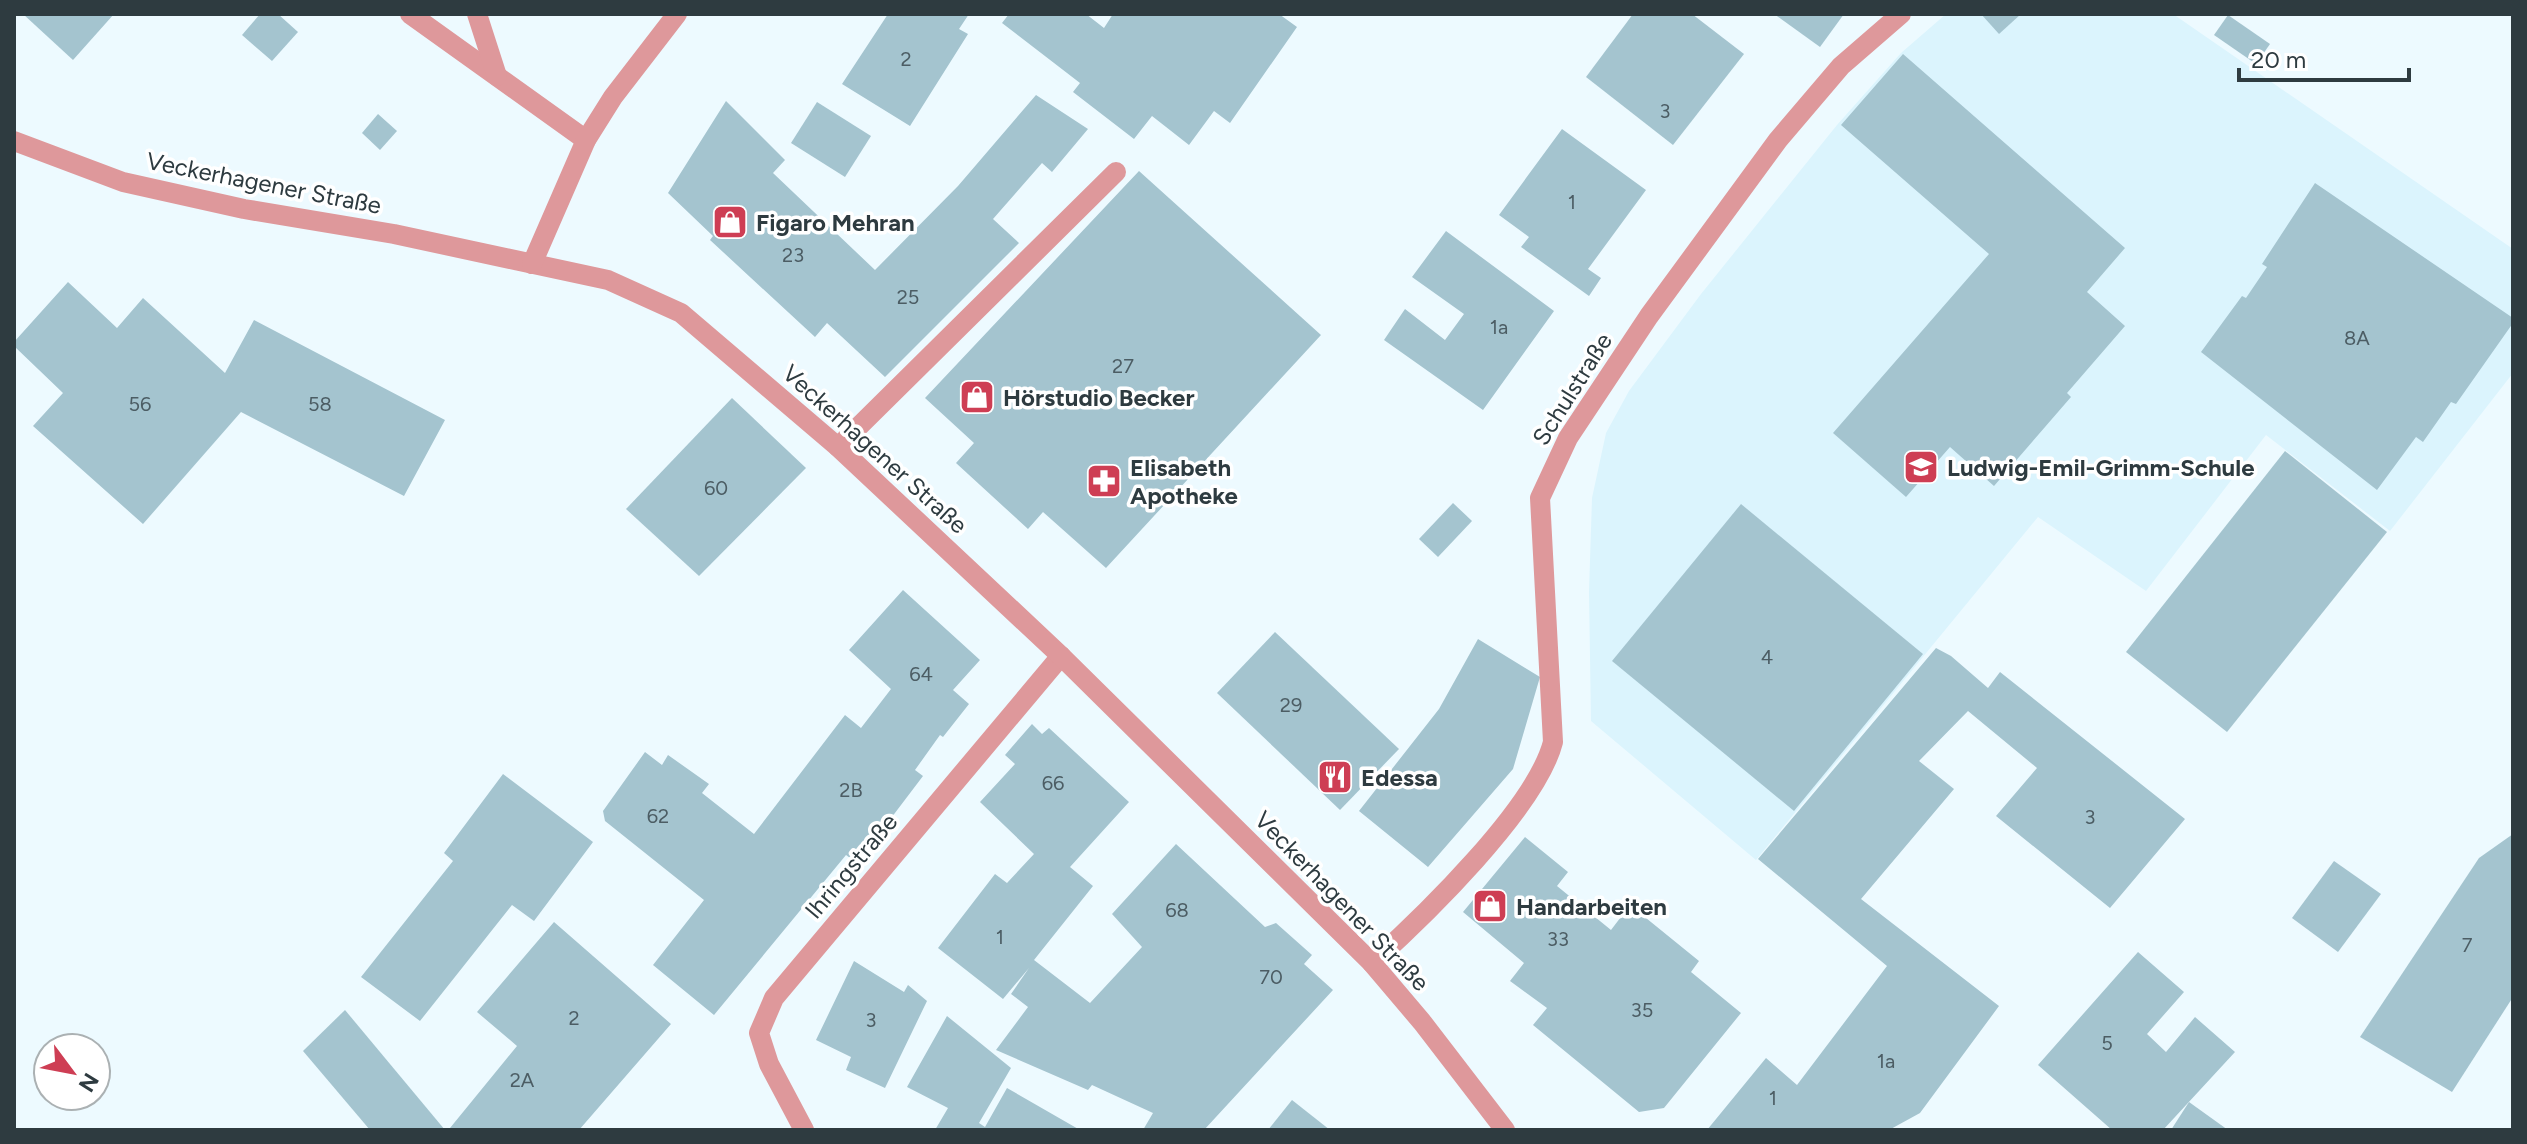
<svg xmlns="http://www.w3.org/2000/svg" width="2527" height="1144" font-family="Figtree,sans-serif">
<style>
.built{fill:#dbf4fd}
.building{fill:#a4c4cf}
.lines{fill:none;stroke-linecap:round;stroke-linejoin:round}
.service{stroke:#de989b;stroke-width:20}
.pedestrian{stroke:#de989b;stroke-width:20}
.minor{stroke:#de989b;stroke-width:20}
.tertiary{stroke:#de989b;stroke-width:20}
.labels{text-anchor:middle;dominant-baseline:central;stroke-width:7;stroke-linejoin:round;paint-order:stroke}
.number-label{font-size:20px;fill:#4c5d64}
.street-label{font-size:24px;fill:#2e3b40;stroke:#fff}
.poi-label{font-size:24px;font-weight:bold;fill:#2e3b40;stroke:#fff;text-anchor:start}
</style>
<rect width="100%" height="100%" fill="#edfaff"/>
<path class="built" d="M1946 14H2173L2513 249V373L2390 531 2266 435 2146 591 2038 517 1756 860 1591 721 1589 592 1592 498 1606 433 1629 391 1701 294 1837 125 1901 53Z"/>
<g class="building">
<path d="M23 14H114L73 60Z"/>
<path d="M260 14H278L298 32 272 61 242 35Z"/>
<path d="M888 14H969L959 29 968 34 910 126 842 84Z"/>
<path d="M1009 14H1086L1104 28 1113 14H1279L1297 27 1230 123 1214 111 1189 145 1152 116 1134 139 1073 92 1080 83 1002 23Z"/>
<path d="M1633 14H1692L1744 54 1673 145 1586 77Z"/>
<path d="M1774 14H1844L1820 47Z"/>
<path d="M1981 14H2021L1999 34Z"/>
<path d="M2228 15 2270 44 2256 64 2214 35Z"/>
<path d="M1903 54 2125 248 2087 292 2125 326 2067 393 2071 397 1994 486 1950 447 1906 497 1833 433 1989 254 1841 125Z"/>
<path d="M1036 95 1088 129 1052 172 1042 163 993 219 1019 243 885 377 827 323 815 337 710 240 713 236 668 193 726 101 785 160 773 173 875 270 958 186Z"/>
<path d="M817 102 871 136 845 177 791 143Z"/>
<path d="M378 114 397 131 380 150 362 133Z"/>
<path d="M1562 129 1646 190 1588 269 1601 278 1589 296 1521 247 1529 237 1499 215Z"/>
<path d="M1139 171 1321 335 1106 568 1043 512 1028 529 956 463 974 443 925 398Z"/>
<path d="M2315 183 2513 318V323L2456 404 2451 402 2423 442 2416 437 2377 490 2201 352 2242 296 2246 298 2267 267 2262 264Z"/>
<path d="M1446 231 1554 311 1483 410 1384 340 1405 309 1445 340 1464 314 1412 277Z"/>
<path d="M68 282 117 328 143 298 225 373 254 320 445 420 404 496 241 412 143 524 33 426 63 393 14 346V342Z"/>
<path d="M732 398 806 468 699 576 626 509Z"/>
<path d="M2285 451 2387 532 2227 732 2126 652Z"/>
<path d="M1453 503 1472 521 1438 557 1419 539Z"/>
<path d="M1741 504 1923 654 1794 811 1612 661Z"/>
<path d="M903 590 980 660 953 690 969 704 943 737 940 735 915 770 923 776 857 863 846 855 714 1015 653 965 704 900 605 821 603 811 645 752 662 765 668 755 709 784 702 793 754 834 845 715 861 728 891 689 849 650Z"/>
<path d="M1275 632 1399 749 1340 810 1217 693Z"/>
<path d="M1478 639 1540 677 1513 769 1428 867 1359 811 1439 709Z"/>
<path d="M1936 648 1951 656 1988 688 2000 672 2185 819 2110 908 1996 816 2037 768 1968 711 1919 761 1954 789 1861 899 1999 1006 1920 1113 1889 1130H1707L1766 1058 1797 1085 1887 966 1758 859Z"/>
<path d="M1032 724 1042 734 1049 728 1129 802 1070 867 1093 886 1034 960 1090 1003 1142 947 1112 914 1176 844 1265 927 1276 923 1312 955 1304 964 1333 990 1204 1130H1143L1153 1113 1092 1085 1088 1090 996 1050 1028 1007 1011 994 1029 968 1003 999 938 948 995 874 1007 883 1034 854 980 802 1015 764 1005 755Z"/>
<path d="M503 774 593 842 534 921 512 905 420 1021 361 977 453 861 444 853Z"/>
<path d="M2513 834V997L2452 1092 2360 1037 2479 858Z"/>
<path d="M1525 837 1568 872 1557 886 1611 930 1630 905 1699 961 1691 972 1741 1013 1664 1108 1639 1112 1533 1025 1547 1008 1510 981 1524 963 1463 912Z"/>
<path d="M2334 861 2381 894 2338 952 2292 918Z"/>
<path d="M554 922 671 1024 579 1130H452L450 1128 517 1046 477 1012Z"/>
<path d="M2138 952 2184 992 2147 1034 2166 1052 2195 1017 2235 1052 2163 1130H2112L2038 1065Z"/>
<path d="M854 961 904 992 908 985 927 1001 885 1088 846 1070 851 1057 816 1040Z"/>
<path d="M345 1010 445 1130H370L303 1051Z"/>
<path d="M947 1016 1011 1068 979 1123 985 1127 1007 1088 1080 1130H935L948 1108 907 1087Z"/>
<path d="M1292 1100 1330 1130H1268Z"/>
<path d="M2189 1102 2228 1130H2171Z"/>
</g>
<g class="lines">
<path class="service" d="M838 447 1116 172"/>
<g class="pedestrian">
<path d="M410 14 586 140"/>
<path d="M477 14 497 76"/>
</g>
<g class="minor">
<path d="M1372 963C1423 917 1536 808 1553 742L1540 498 1568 438 1649 316 1778 140 1841 66 1901 14"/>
<path d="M804 1130 769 1064 759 1033 774 998 1061 656"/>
</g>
<g class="tertiary">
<path d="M14 141 123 182 244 209 394 234 608 280 681 313 838 447 1061 656 1372 963 1422 1022 1505 1130"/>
<path d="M532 264 586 140 613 97 677 14"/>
</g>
</g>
<defs>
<g id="shop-square" transform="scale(1.8)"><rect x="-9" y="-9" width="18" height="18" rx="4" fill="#ce3e54" stroke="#fff"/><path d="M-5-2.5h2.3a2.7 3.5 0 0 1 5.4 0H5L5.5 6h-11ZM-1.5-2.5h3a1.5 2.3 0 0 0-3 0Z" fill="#fff"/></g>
<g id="school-square" transform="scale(1.8)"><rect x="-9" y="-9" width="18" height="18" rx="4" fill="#ce3e54" stroke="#fff"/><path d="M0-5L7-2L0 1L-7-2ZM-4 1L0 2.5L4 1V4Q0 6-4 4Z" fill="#fff"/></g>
<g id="pharmacy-square" transform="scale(1.8)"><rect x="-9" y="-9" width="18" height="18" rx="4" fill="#ce3e54" stroke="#fff"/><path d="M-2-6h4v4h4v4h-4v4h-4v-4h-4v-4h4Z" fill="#fff"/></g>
<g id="restaurant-square" transform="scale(1.8)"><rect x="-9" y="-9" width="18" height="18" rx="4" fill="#ce3e54" stroke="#fff"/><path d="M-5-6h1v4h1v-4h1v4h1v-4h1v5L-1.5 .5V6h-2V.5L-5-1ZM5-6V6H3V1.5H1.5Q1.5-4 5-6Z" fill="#fff"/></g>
</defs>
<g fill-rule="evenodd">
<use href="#shop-square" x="730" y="222"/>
<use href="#shop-square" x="977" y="397"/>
<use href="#school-square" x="1921" y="467"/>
<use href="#pharmacy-square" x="1104" y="481"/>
<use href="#restaurant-square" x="1335" y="777"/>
<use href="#shop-square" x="1490" y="906"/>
</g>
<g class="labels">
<g class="number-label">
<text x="906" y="59">2</text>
<text x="1665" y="111">3</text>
<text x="1572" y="202">1</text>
<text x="793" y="255">23</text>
<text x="908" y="297">25</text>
<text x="1499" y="327">1a</text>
<text x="2357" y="338">8A</text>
<text x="1123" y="366">27</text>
<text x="140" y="404">56</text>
<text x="320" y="404">58</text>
<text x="716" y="488">60</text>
<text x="1767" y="657">4</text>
<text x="921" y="674">64</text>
<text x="1291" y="705">29</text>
<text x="1053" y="783">66</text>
<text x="851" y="790">2B</text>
<text x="658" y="816">62</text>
<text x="2090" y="817">3</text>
<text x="1177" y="910">68</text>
<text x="1000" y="937">1</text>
<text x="1558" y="939">33</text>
<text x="2467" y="945">7</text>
<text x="1271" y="977">70</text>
<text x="1642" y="1010">35</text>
<text x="574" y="1018">2</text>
<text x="871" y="1020">3</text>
<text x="2107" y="1043">5</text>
<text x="1886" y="1061">1a</text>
<text x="522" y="1080">2A</text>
<text x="1773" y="1098">1</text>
</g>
<g class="street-label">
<text transform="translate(264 183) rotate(11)">Veckerhagener Straße</text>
<text transform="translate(1572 389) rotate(-58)">Schulstraße</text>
<text transform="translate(875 449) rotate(42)">Veckerhagener Straße</text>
<text transform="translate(851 866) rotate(-50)">Ihringstraße</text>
<text transform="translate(1342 901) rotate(46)">Veckerhagener Straße</text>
</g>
<g class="poi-label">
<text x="756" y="222">Figaro Mehran</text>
<text x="1003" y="397">Hörstudio Becker</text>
<text x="1130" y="467">Elisabeth<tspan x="1130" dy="28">Apotheke</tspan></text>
<text x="1947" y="467">Ludwig-Emil-Grimm-Schule</text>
<text x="1361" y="777">Edessa</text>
<text x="1516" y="906">Handarbeiten</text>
</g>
</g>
<rect width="2527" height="1144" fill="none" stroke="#2e3b40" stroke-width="32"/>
<g transform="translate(72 1072) rotate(122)"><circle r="38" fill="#ffffff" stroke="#abb1b3" stroke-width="2"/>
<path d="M0-6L14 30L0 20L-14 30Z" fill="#ce3e54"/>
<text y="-12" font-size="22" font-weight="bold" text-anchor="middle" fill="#2e3b40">N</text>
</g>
<path d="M2239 68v12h170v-12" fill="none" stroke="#2e3b40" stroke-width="4"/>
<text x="2251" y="68" font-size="24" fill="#2e3b40" stroke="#ffffff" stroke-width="6" paint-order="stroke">20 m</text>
</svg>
